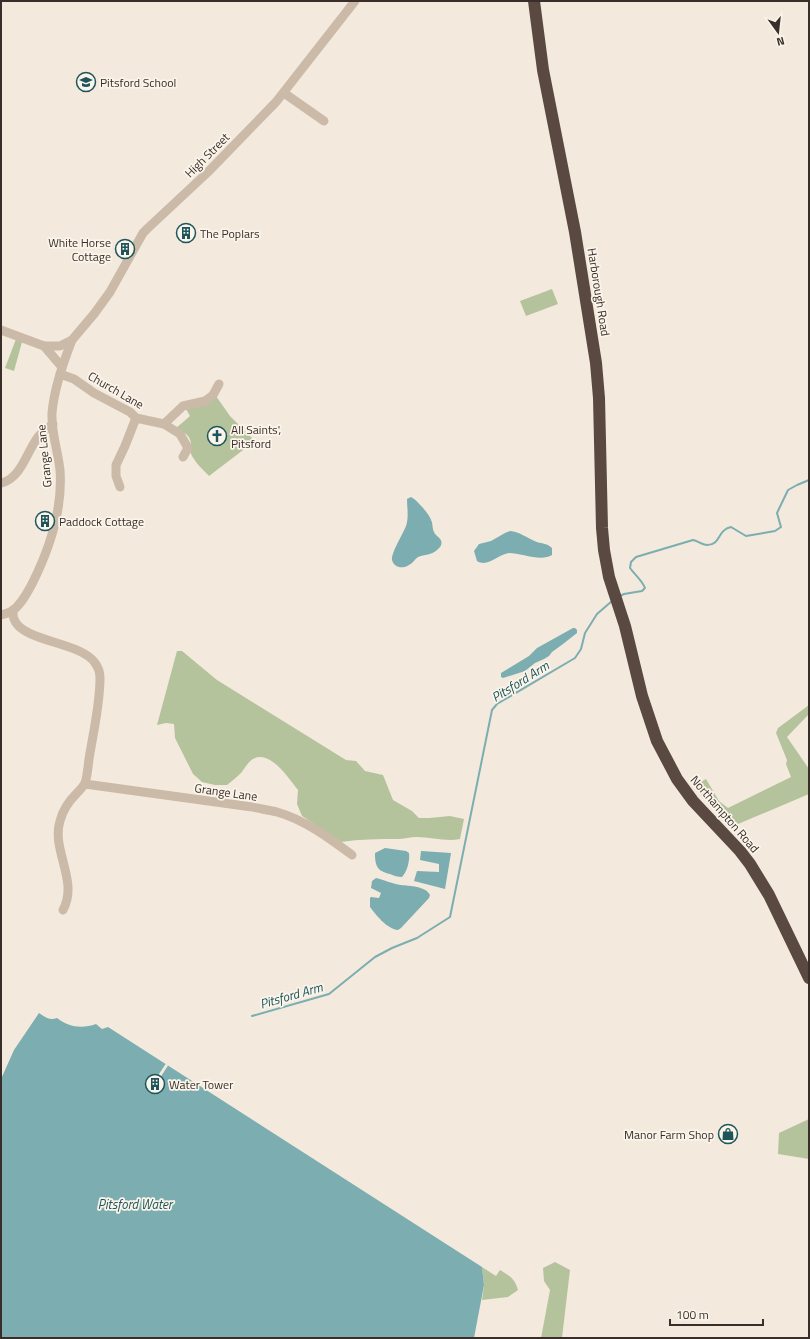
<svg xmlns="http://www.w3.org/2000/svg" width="810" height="1339" font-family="'Titillium Web',sans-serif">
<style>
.green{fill:#b5c39d}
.water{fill:#7badb1}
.pier{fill:#f3eadd}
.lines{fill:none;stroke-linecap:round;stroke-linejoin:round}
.stream{stroke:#7badb1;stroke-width:2}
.minor{stroke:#ccbaa9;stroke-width:9}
.highway{stroke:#5a4940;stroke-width:12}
.labels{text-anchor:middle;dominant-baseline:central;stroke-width:3.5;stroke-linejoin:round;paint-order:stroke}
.poi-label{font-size:12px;fill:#392e29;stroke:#faf4ea;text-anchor:start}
.street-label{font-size:12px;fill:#392e29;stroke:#faf4ea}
.water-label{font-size:13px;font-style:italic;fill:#1d555b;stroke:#faf4ea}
</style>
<rect width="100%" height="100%" fill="#f3eadd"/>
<g class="green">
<path d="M552 289 558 304 526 316 520 301Z"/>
<path d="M16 339 22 342 14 371 5 368Z"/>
<path d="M216 396 230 416 255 441 209 476C202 469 195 462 191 454 190 450 192 448 191 445 191 435 183 431 175 429L190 416 186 409Z"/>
<path d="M177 651H182L217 680 346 760 356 761 365 771 383 775 393 800 412 811 419 818H429L450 816 464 819 460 839C446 842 431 837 417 837 410 837 404 839 398 839 379 839 360 839 341 842L302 816 297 804 298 790C289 779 270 749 253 759 248 762 245 768 241 773 237 777 232 781 227 785H215L202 782 193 774 175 738 174 724 166 723 157 725Z"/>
<path d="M809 705V714L787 737 809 769V794L731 827 707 802 694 786 706 779 719 801 728 808 791 777 786 764 787 760 776 733 778 728Z"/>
<path d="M809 1119V1159L778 1154 779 1133Z"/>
<path d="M555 1262 570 1270 562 1338H541L550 1290 544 1281 543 1268Z"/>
<path d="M482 1267 496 1276 500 1270C510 1276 515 1279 518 1290L508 1297 482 1300 484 1285Z"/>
</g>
<g class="water">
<path d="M411 497C416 499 430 515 431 520 433 523 432 528 434 532 436 537 445 539 440 547 434 555 426 554 418 557 415 559 413 563 409 565 403 569 394 568 392 560 391 553 403 534 406 526 409 517 407 508 407 499Z"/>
<path d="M510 531C520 532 527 538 537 542 543 544 547 543 552 548V555C541 562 521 553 509 553 498 554 488 568 477 561L474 551 479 544 491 541 505 533Z"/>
<path d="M573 628H575L577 630V633L563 644 552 652 549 656 544 659 535 663 525 671 503 678 501 677V673L529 656 537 648Z"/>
<path d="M385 848 406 851 409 853C410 861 407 872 402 877 398 877 394 876 390 874 377 871 375 866 375 853Z"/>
<path d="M421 851 451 853 445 889 414 881 417 871 439 872V864L420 860Z"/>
<path d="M376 878C384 880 393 884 401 885 409 886 426 886 430 895L429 898 401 928 398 930C387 929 376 915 370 907V898L371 897 379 898 381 893 371 888 372 881Z"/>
<path d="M39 1013C45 1017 50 1021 57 1018 68 1027 82 1029 96 1024L102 1029 108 1027 482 1267 484 1285 474 1338H1V1079L14 1050Z"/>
</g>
<path class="pier" d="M167 1062 169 1064 158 1081 155 1080Z"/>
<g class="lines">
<g class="stream">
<path d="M620 596 624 594 642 591 645 588C642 580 635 575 630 568L631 562 636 557 693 540C698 541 702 545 707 545 721 545 717 530 731 527L746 536 775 531 781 527 777 513 788 490 797 485 809 480"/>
<path d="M252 1016 329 994 375 957 392 948 417 938 450 917 492 710 497 704 575 658 581 649 585 633 597 614 612 601"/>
</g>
<g class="minor">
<path d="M284 93 324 121"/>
<path d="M1 330 44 346H60L72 340 94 314 110 292 143 233 148 228 208 172 276 102 355 1"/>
<path d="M44 346 62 367"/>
<path d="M60 374 74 379 94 393 130 412 136 418 164 424 180 434 188 448 183 457"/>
<path d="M164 424 183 406 205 401 213 395 219 384"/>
<path d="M1 483C21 479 27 451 38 437 42 432 48 428 53 424"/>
<path d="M120 487 116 476V465L125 446 136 418"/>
<path d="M13 610C13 613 13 617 14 619 22 642 82 642 95 663 98 667 100 673 100 678 100 703 94 729 90 753 88 763 88 774 85 783 83 787 80 790 77 793 69 801 63 809 60 821 51 850 79 881 63 910"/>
<path d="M1 615C5 614 9 613 12 611 21 605 27 593 32 584 49 550 63 509 60 470 58 451 51 432 52 413 54 388 63 363 72 340"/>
<path d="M85 784 252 807C260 809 269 810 277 812 305 820 329 838 352 855"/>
</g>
<path class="highway" d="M534 1 543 70 575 232 596 363 599 398 602 528 604 550 609 577 625 626 642 696 657 741 677 779 693 801 740 851 750 864 769 895 809 978"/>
</g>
<defs>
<g id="school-ring" transform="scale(1)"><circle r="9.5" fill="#faf4ea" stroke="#1d555b" stroke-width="1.5"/><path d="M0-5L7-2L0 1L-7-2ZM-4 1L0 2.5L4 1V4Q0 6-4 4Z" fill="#1d555b"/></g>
<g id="building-ring" transform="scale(1)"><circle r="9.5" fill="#faf4ea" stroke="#1d555b" stroke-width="1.5"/><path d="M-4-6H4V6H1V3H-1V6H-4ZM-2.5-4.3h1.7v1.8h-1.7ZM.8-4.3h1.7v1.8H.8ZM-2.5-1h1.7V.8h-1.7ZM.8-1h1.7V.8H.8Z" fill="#1d555b"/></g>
<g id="church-ring" transform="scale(1)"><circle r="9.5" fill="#faf4ea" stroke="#1d555b" stroke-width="1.5"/><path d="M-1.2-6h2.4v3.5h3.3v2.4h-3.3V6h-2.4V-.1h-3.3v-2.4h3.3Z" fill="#1d555b"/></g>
<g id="shop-ring" transform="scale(1)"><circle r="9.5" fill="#faf4ea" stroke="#1d555b" stroke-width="1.5"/><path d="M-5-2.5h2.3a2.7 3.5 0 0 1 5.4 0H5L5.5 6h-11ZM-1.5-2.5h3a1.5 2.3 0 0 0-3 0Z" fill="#1d555b"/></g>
</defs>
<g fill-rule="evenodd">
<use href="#school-ring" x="86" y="82"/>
<use href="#building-ring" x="186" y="233"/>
<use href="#building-ring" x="125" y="249"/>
<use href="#church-ring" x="217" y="436"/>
<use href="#building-ring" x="45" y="521"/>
<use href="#building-ring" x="155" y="1084"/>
<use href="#shop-ring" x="728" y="1134"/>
</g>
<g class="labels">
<g class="poi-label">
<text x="100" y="82">Pitsford School</text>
<text x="200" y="233">The Poplars</text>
<text x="111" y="242" text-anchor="end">White Horse<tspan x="111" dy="14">Cottage</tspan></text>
<text x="231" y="429">All Saints',<tspan x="231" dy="14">Pitsford</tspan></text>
<text x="59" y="521">Paddock Cottage</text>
<text x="169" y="1084">Water Tower</text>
<text x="714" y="1134" text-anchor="end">Manor Farm Shop</text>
</g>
<g class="street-label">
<text transform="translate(207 155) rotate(-45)">High Street</text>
<text transform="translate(599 292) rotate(81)">Harborough Road</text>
<text transform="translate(116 390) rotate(30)">Church Lane</text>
<text transform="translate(44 456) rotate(-96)">Grange Lane</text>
<text transform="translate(226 792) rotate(8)">Grange Lane</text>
<text transform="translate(725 814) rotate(49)">Northampton Road</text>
</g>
<g class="water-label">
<text transform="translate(520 681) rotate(-32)">Pitsford Arm</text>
<text transform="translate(291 995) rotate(-16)">Pitsford Arm</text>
<text x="135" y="1204">Pitsford Water</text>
</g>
</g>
<rect width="810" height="1339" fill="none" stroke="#392e29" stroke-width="4"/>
<g transform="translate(778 32) rotate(165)" stroke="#faf4ea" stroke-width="3" paint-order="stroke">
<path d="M0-3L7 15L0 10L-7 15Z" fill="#392e29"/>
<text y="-6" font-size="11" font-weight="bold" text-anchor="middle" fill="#392e29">N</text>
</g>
<path d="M670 1319v6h93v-6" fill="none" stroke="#392e29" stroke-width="2"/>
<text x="676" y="1319" font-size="12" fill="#392e29" stroke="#faf4ea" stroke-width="3" paint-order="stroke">100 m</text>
</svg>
